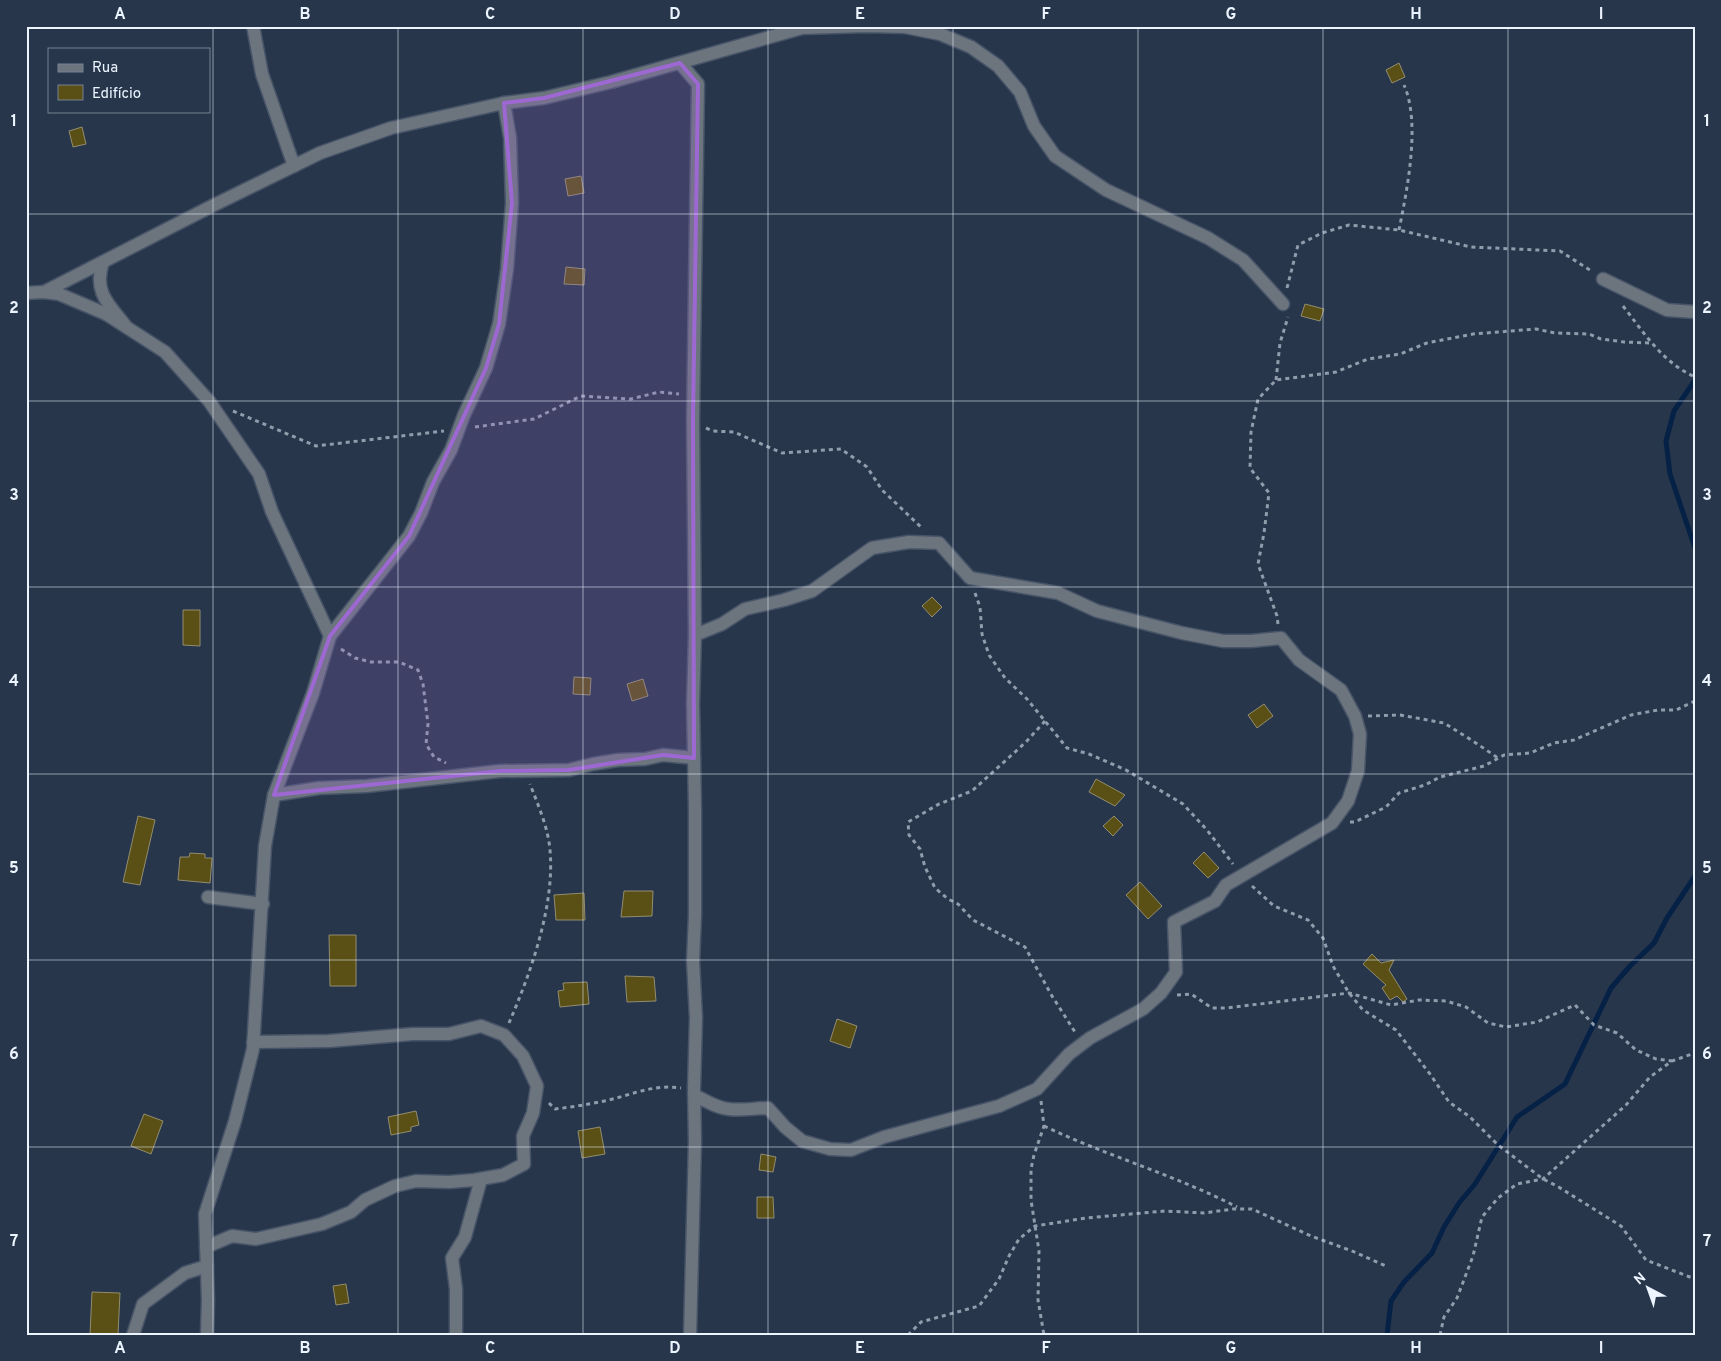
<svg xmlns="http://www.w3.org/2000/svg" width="1721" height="1361" font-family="Overpass,sans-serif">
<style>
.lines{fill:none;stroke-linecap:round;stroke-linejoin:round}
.stream{stroke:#062146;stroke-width:5}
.building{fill:#5a4f15;stroke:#928d70}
.minor-casing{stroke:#475468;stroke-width:15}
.tertiary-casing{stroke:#475468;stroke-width:15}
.path{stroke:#919cac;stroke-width:3;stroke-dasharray:4 4;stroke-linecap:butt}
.minor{stroke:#6c747e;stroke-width:12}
.tertiary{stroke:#6c747e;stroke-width:12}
.marked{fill:#9d68d2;fill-opacity:0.2;stroke:#9d68d2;stroke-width:4;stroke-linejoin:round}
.grid{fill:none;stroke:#ecf4ff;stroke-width:1;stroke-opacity:0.55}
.neatline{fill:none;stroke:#ecf4ff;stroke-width:2}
.grid-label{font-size:16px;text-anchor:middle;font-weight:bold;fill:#ecf4ff}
</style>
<rect width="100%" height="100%" fill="#27364b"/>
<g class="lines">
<g class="stream">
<path d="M1695 380 1674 411 1666 441 1670 474 1695 548"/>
<path d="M1387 1335 1391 1301 1404 1282 1432 1253 1444 1227 1459 1203 1475 1184 1517 1117 1565 1084 1611 988 1630 966 1654 943 1667 918 1695 876"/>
</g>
</g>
<g class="building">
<path d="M1399 63 1405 77 1392 83 1386 70Z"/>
<path d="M82 127 86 144 73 147 69 131Z"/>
<path d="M581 176 584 193 568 196 565 179Z"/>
<path d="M566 267 585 269 584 285 564 284Z"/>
<path d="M1305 304 1324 309 1320 321 1301 316Z"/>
<path d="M932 597 942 607 932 617 922 606Z"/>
<path d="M183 610H200V646L183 645Z"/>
<path d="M574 677 591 678 590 695 573 694Z"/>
<path d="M643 679 648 696 632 701 627 684Z"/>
<path d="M1264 704 1273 716 1257 728 1248 715Z"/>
<path d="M1096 779 1125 795 1115 806 1089 792Z"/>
<path d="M138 816 155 820 140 885 123 882Z"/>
<path d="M1114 816 1123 825 1113 836 1103 826Z"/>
<path d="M1204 852 1219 868 1208 878 1193 863Z"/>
<path d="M190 853 205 854V858H212L210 883 178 880 180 857H189Z"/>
<path d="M1140 882 1162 906 1148 919 1126 895Z"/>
<path d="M624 891H653L652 916 621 917Z"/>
<path d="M584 893 585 920H556L554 895Z"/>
<path d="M329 935H356V986H330Z"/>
<path d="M1372 954 1381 963 1394 960 1389 970 1407 999 1403 1002 1397 996 1390 1000 1382 988 1386 985 1363 964Z"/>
<path d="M625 976 654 977 656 1001 627 1002Z"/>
<path d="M587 982 589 1004 560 1007 558 991 564 990 563 983Z"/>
<path d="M837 1019 857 1026 850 1048 830 1041Z"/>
<path d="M416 1111 419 1125 411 1127V1131L391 1135 388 1117Z"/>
<path d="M144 1114 163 1121 151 1154 131 1146Z"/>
<path d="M600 1127 605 1154 582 1158 578 1131Z"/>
<path d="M761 1154 776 1157 773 1172 759 1170Z"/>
<path d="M757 1197H773L774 1218H757Z"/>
<path d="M346 1284 349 1303 336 1305 333 1286Z"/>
<path d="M92 1292 120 1293 118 1335H90Z"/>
</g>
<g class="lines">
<g class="minor-casing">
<g id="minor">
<path d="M253 26 262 74 294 166"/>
<path d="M680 63 698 84 693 420 695 635"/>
<path d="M103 262C93 291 108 304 125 325"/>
<path d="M1603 279 1667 310 1695 312"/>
<path d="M44 292 214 205 320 153 391 128 504 103 544 98 611 82 802 28 867 26 905 27 940 34 971 47 998 66 1020 92 1034 126 1055 156 1106 190 1208 238 1243 260 1283 304"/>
<path d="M26 293 44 292 59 294 106 314"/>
<path d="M330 636 409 536 421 513 433 482 451 450 464 415 486 368 499 324 507 269 512 203 510 138 504 103"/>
<path d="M274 795 319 788 367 786 500 771 569 770 593 764 618 760 645 759 663 755 694 758"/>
<path d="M208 897 263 904"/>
<path d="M206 1247 232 1236 256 1239 322 1224 351 1212 365 1200 395 1186 416 1181 449 1182 474 1180 503 1175 524 1164 523 1136 533 1113 537 1086 523 1056 504 1035 481 1026 449 1034H413L329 1041 253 1042"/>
<path d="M133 1335 143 1304 185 1273 207 1266"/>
<path d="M456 1335V1289L452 1258 465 1237 481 1179"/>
<path d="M690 1335 695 1141 694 1089 696 1018 693 961 695 915V808L693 704 695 635 722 624 745 609 784 600 812 591 872 548 909 542 939 543 970 578 1058 593 1097 611 1182 633 1223 641H1251L1281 638 1299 660 1341 690 1355 716 1360 734 1358 771 1348 801 1332 823 1226 885 1215 901 1174 922 1176 972 1161 993 1143 1009 1090 1038 1069 1054 1037 1089 999 1106 884 1137 851 1150 830 1149 802 1141 785 1127 768 1108C753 1108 738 1112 723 1108 713 1106 703 1099 694 1095"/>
</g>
</g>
<g class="tertiary-casing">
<path id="tertiary" d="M106 314 165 352 209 401 259 474 272 512 330 636 313 693 274 795 265 846 253 1049 235 1121 205 1214 208 1300 207 1335"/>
</g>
<g class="path">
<path d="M1399 230C1407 190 1421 123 1404 85"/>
<path d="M1287 288 1298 245 1322 233 1349 225 1399 230 1471 247 1560 251 1593 272"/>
<path d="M1623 306C1645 334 1662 362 1695 377"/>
<path d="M1276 380 1280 343 1288 317"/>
<path d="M233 411 316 446 444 431"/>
<path d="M475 427 534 419 581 396 631 399 659 392 679 394"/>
<path d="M706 428 713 431 734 432 782 453 841 449 867 467 882 490 921 527"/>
<path d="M975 593 980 607 982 634 989 655 1005 678 1027 699 1067 748 1089 754 1126 770 1183 804 1207 830 1233 864"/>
<path d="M1278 624 1277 616 1258 564 1264 533 1269 493 1250 468 1251 432 1258 399 1276 380 1336 372 1368 359 1400 354 1427 343 1473 334 1536 329 1555 333 1589 334 1601 339 1624 342 1651 343"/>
<path d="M341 649 355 658 371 662H399L418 670 423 684 428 724 426 744 434 757 446 763"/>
<path d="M1368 716 1400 715 1444 723 1473 741 1498 758"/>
<path d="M1045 721 1026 742 972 791 939 804 908 822 909 835 920 849 925 867 935 888 948 899 958 904 973 920 1025 947 1052 996 1075 1032"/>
<path d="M1350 822H1355L1386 807 1399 793 1425 785 1440 777 1484 766 1504 755 1530 753 1554 743 1574 740 1631 715 1658 710H1676L1695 701"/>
<path d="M1252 886 1274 906 1308 920 1323 938 1333 966 1349 993 1363 1010 1396 1030 1430 1074 1449 1102 1470 1117 1498 1145 1543 1179 1557 1186 1621 1226 1646 1260 1695 1279"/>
<path d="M1177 995 1191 994 1212 1008H1227L1349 993 1391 1005 1419 1000 1446 1001 1466 1007 1488 1023 1506 1027 1537 1022 1575 1005 1594 1025 1617 1033 1636 1050 1656 1059 1672 1061"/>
<path d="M509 1023C531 972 555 905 550 850 548 827 538 805 530 784"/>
<path d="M1041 1101 1044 1126 1034 1155 1031 1169V1200L1039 1251 1038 1300 1044 1335"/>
<path d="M549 1103 555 1109C573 1107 591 1104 609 1100 633 1094 655 1084 681 1088"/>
<path d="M1044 1126C1107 1156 1175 1175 1237 1207"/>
<path d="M908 1335 921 1322 979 1306 999 1279 1009 1256 1019 1239 1035 1226 1086 1218 1165 1211 1204 1213 1233 1209H1252L1311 1236 1352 1251 1386 1266"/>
<path d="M1440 1335 1444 1317 1457 1298 1473 1256 1482 1217 1498 1198 1517 1184 1543 1179 1626 1105 1650 1077 1672 1061 1695 1053"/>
</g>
<use href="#minor" class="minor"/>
<use href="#tertiary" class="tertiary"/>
</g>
<path class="marked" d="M680 63 698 84 693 420 694 758 663 755 569 770 500 771 274 795 330 636 409 536 486 368 499 324 512 203 504 103 544 98Z"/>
<path class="grid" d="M213 26V1335M398 26V1335M583 26V1335M768 26V1335M953 26V1335M1138 26V1335M1323 26V1335M1508 26V1335M26 214H1695M26 401H1695M26 587H1695M26 774H1695M26 960H1695M26 1147H1695"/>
<rect width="1721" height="1361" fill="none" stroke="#27364b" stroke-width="55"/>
<rect x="48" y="48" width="162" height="65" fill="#27364b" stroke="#768293"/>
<rect x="58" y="64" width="25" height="8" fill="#6c747e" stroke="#768293"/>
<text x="92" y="72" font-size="15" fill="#ecf4ff">Rua</text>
<rect x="58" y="85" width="25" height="15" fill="#5a4f15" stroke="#768293"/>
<text x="92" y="98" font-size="15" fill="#ecf4ff">Edifício</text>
<g transform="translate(1648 1288) rotate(319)" stroke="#27364b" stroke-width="4" paint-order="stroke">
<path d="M0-4L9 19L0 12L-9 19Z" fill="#ecf4ff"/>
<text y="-8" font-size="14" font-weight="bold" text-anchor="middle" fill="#ecf4ff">N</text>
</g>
<rect x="28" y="28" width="1666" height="1306" class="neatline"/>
<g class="grid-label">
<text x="120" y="19">A</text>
<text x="305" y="19">B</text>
<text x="490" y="19">C</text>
<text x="675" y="19">D</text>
<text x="860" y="19">E</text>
<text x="1046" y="19">F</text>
<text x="1231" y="19">G</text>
<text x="1416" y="19">H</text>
<text x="1601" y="19">I</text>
<text x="14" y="126">1</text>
<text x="1707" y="126">1</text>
<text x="14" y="313">2</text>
<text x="1707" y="313">2</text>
<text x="14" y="500">3</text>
<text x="1707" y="500">3</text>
<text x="14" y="686">4</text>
<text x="1707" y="686">4</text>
<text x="14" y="873">5</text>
<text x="1707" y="873">5</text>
<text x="14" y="1059">6</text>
<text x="1707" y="1059">6</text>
<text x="14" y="1246">7</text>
<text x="1707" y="1246">7</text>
<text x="120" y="1353">A</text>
<text x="305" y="1353">B</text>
<text x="490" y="1353">C</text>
<text x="675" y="1353">D</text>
<text x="860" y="1353">E</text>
<text x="1046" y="1353">F</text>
<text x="1231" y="1353">G</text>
<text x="1416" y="1353">H</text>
<text x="1601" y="1353">I</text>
</g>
</svg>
